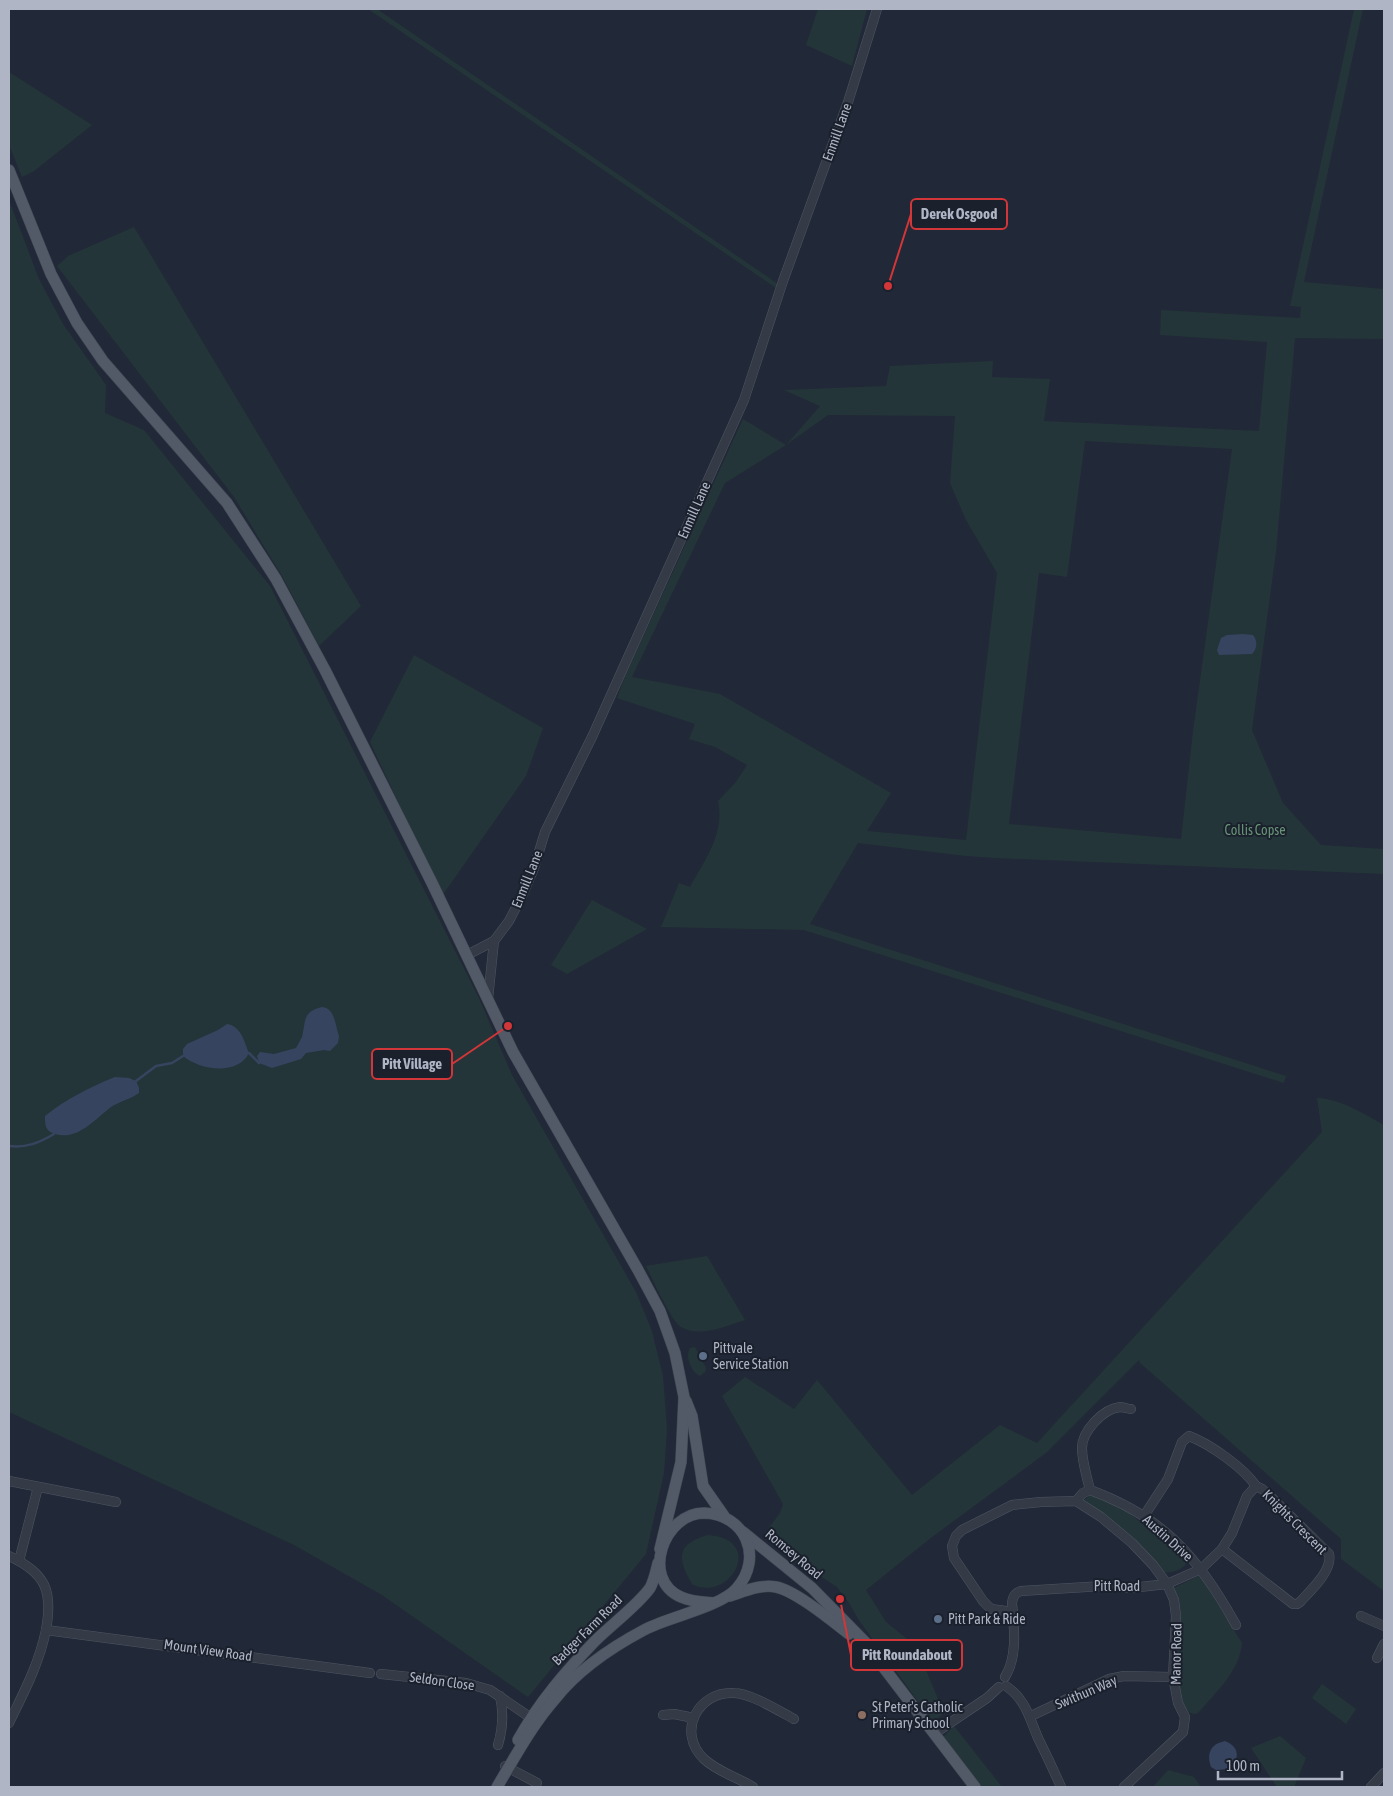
<svg xmlns="http://www.w3.org/2000/svg" width="1393" height="1796" font-family="'Asap Condensed',sans-serif">
<style>
.green{fill:#243539;fill-rule:evenodd}
.water{fill:#37445f}
.lines{fill:none;stroke-linecap:round;stroke-linejoin:round}
.stream{stroke:#37445f;stroke-width:2.5}
.minor-casing{stroke:#4f5562;stroke-width:10}
.major-casing{stroke:#3e4451;stroke-width:12}
.minor{stroke:#353a47;stroke-width:9}
.major{stroke:#525967;stroke-width:11}
.service-dot{fill:#5c6f8a;stroke:#1a202c;stroke-width:2}
.education-dot{fill:#8d6e63;stroke:#1a202c;stroke-width:2}
.labels{text-anchor:middle;dominant-baseline:central;stroke-width:4;stroke-linejoin:round;paint-order:stroke}
.street-label{font-size:14px;fill:#afb5c4;stroke:#1a202c}
.park-label{font-size:14px;fill:#689376;stroke:#1a202c}
.poi-label{font-size:14px;fill:#afb5c4;stroke:#1a202c;text-anchor:start}
.leader{fill:none;stroke:#d23638;stroke-width:2}
.callout-dot{fill:#d23638;stroke:#1a202c;stroke-width:2}
.callout{fill:#1a202c;stroke:#d23638;stroke-width:2}
.callout-label{font-size:15px;text-anchor:middle;font-weight:bold;fill:#afb5c4}
</style>
<rect width="100%" height="100%" fill="#212837"/>
<g class="green">
<path d="M368 9H377L778 284 776 288Z"/>
<path d="M818 9H867L852 66 806 45Z"/>
<path d="M1354 9H1363L1304 282 1384 289V339L1295 338 1276 552 1252 730 1283 803 1321 845 1384 849V874L995 858 966 856 858 843 810 924 1286 1076 1284 1083 804 930 661 927 679 883 690 887C705 860 725 834 718 801L736 782 747 765 715 747 689 739 695 724 617 698 625 676 743 419 786 445 820 406 784 390 886 386 890 366 993 361 992 377 1050 379 1044 421 1259 431 1267 342 1160 335 1161 310 1300 318 1301 307 1290 306ZM828 415 955 416 950 483 966 520 997 573 966 840 867 831 891 793 720 694 632 677 725 483 786 445ZM1085 441 1232 449 1193 731 1181 839 1009 824 1039 573 1067 577Z"/>
<path d="M9 72 92 125 34 171 22 177 9 145Z"/>
<path d="M9 200 39 279 63 324 106 385 105 413 144 430 270 586 479 998 512 1075 636 1292 652 1331 663 1376 667 1429 664 1473 646 1554 528 1697 382 1595 294 1545 9 1412Z"/>
<path d="M134 227 361 606 319 646 282 576 234 497 57 266 68 256Z"/>
<path d="M414 655 543 728 526 776 442 896 370 742Z"/>
<path d="M592 900 647 929 567 974 551 965Z"/>
<path d="M1317 1098C1341 1099 1364 1114 1384 1125V1591L1341 1559V1539L1140 1363 1139 1360 1046 1453 932 1537 866 1590 886 1622 916 1646 944 1713 933 1722 858 1619 849 1603 837 1587 817 1574 803 1570 765 1533 780 1513 783 1504 722 1396 745 1377 794 1409 817 1380 912 1495 1000 1425 1037 1443 1322 1132Z"/>
<path d="M707 1256 745 1320C727 1326 699 1338 681 1327 671 1321 652 1278 646 1266Z"/>
<path d="M695 1347 706 1368 705 1372 700 1376C691 1372 685 1357 690 1348Z"/>
<path d="M1090 1494 1126 1510 1185 1560 1186 1564C1180 1571 1172 1573 1163 1572 1143 1542 1113 1520 1083 1502Z"/>
<path d="M708 1535C766 1539 730 1604 692 1584 677 1558 676 1544 708 1535Z"/>
<path d="M1200 1575 1242 1643C1240 1670 1217 1691 1200 1711L1196 1714 1190 1713 1181 1703 1177 1674 1174 1588Z"/>
<path d="M1322 1684 1356 1709 1346 1724 1312 1698Z"/>
<path d="M954 1726 1002 1787H981L943 1737Z"/>
<path d="M1280 1736 1306 1758 1295 1785 1296 1787H1277L1251 1748Z"/>
<path d="M1168 1770 1194 1777 1201 1787H1153Z"/>
</g>
<g class="water">
<path d="M1243 634 1253 635C1258 641 1257 649 1252 654L1219 655 1217 650 1221 638 1227 635Z"/>
<path d="M322 1007C335 1008 335 1025 339 1036L338 1043 330 1051 324 1050 306 1053 301 1059 272 1068 259 1063 257 1056 260 1052 274 1054 296 1048C298 1044 300 1041 302 1037 306 1021 302 1012 322 1007Z"/>
<path d="M227 1024C241 1026 244 1041 249 1053 238 1076 199 1070 183 1056V1049L187 1044 218 1030Z"/>
<path d="M115 1077 129 1078 136 1081 139 1088V1093C131 1099 120 1101 111 1107 95 1119 78 1141 55 1134 45 1131 45 1125 45 1116 68 1098 88 1088 115 1077Z"/>
<path d="M1225 1741C1240 1747 1240 1759 1229 1769L1216 1770 1211 1767C1206 1753 1211 1744 1225 1741Z"/>
</g>
<g class="lines">
<g class="stream">
<path d="M249 1053 259 1063"/>
<path d="M136 1081 156 1066 172 1063 183 1056"/>
<path d="M9 1146C26 1148 39 1143 54 1134"/>
</g>
<g class="minor-casing">
<g id="minor">
<path d="M467 955 494 941"/>
<path d="M488 999 494 941 509 921 523 894 534 868 545 832 592 737 744 400 783 281 848 102 877 9"/>
<path d="M9 1481 116 1502"/>
<path d="M1090 1490C1087 1477 1082 1462 1082 1448 1082 1431 1103 1409 1120 1407 1123 1407 1128 1409 1131 1409"/>
<path d="M1076 1501 1083 1493 1090 1490C1164 1517 1199 1558 1236 1625"/>
<path d="M1144 1516 1168 1479 1182 1442 1189 1436C1210 1444 1244 1468 1256 1486"/>
<path d="M1222 1549 1293 1604H1297L1300 1602C1311 1590 1333 1570 1329 1554L1270 1496 1262 1489 1256 1486"/>
<path d="M9 1556C46 1573 53 1591 46 1630 39 1664 24 1692 9 1723"/>
<path d="M19 1561 38 1487"/>
<path d="M1013 1612 991 1609 983 1601 954 1558 952 1546 956 1536 962 1530 1012 1505 1041 1502 1076 1501 1101 1517 1132 1543 1153 1565 1167 1584 1174 1600 1176 1616 1173 1677 1178 1703 1185 1717 1183 1732 1124 1787"/>
<path d="M1361 1616 1384 1626"/>
<path d="M46 1630 370 1673"/>
<path d="M1377 1658 1384 1644"/>
<path d="M381 1674 466 1683 490 1690 531 1718H536"/>
<path d="M1005 1677C1018 1656 1014 1627 1012 1603 1013 1596 1015 1593 1021 1591L1103 1586 1131 1588 1167 1584 1201 1569 1222 1549 1232 1533 1247 1496 1256 1486"/>
<path d="M1006 1686C1026 1700 1029 1717 1038 1738 1046 1754 1054 1771 1061 1787"/>
<path d="M663 1715 674 1714 689 1717 692 1721"/>
<path d="M1031 1716 1109 1679 1124 1676 1173 1677"/>
<path d="M935 1733 987 1698 999 1687"/>
<path d="M498 1745C503 1728 504 1714 500 1696"/>
<path d="M505 1766 537 1783"/>
<path d="M753 1787C737 1777 718 1772 704 1759 676 1732 698 1691 734 1693 750 1693 779 1711 794 1719"/>
<path d="M1371 1787 1384 1773"/>
</g>
</g>
<g class="major-casing">
<g id="major">
<path d="M9 170 51 274 77 323 103 361 227 503 276 579 325 670 432 883 513 1052 638 1270 660 1311 675 1353 684 1397 681 1462 660 1549"/>
<path d="M686 1401 692 1416 703 1486 724 1516"/>
<path d="M743 1532 812 1588 872 1649 884 1668 975 1787"/>
<path d="M730 1596C745 1591 761 1584 776 1587 796 1591 832 1621 849 1634"/>
<path d="M518 1740C539 1702 565 1672 595 1641 611 1625 638 1605 650 1588 654 1581 656 1571 658 1563"/>
<path d="M497 1787C515 1757 532 1725 555 1699 578 1670 612 1647 644 1630 668 1617 721 1607 737 1588 764 1557 745 1514 704 1513 664 1513 640 1579 681 1597 692 1602 703 1602 714 1603"/>
</g>
</g>
<use href="#minor" class="minor"/>
<use href="#major" class="major"/>
</g>
<g class="service-dot">
<circle cx="703" cy="1356" r="5"/>
<circle cx="938" cy="1619" r="5"/>
</g>
<circle class="education-dot" cx="862" cy="1715" r="5"/>
<g class="labels">
<g class="street-label">
<text transform="translate(837 132) rotate(-70)">Enmill Lane</text>
<text transform="translate(694 510) rotate(-66)">Enmill Lane</text>
<text transform="translate(527 879) rotate(-68)">Enmill Lane</text>
<text transform="translate(1295 1522) rotate(45)">Knights Crescent</text>
<text transform="translate(1168 1538) rotate(42)">Austin Drive</text>
<text transform="translate(794 1554) rotate(40)">Romsey Road</text>
<text x="1117" y="1586">Pitt Road</text>
<text transform="translate(587 1630) rotate(-45)">Badger Farm Road</text>
<text transform="translate(208 1650) rotate(8)">Mount View Road</text>
<text transform="translate(1176 1654) rotate(-89)">Manor Road</text>
<text transform="translate(442 1681) rotate(8)">Seldon Close</text>
<text transform="translate(1086 1692) rotate(-23)">Swithun Way</text>
</g>
<g class="park-label">
<text x="1255" y="830">Collis Copse</text>
</g>
<g class="poi-label">
<text x="713" y="1348">Pittvale<tspan x="713" dy="16">Service Station</tspan></text>
<text x="948" y="1619">Pitt Park &amp; Ride</text>
<text x="872" y="1707">St Peter's Catholic<tspan x="872" dy="16">Primary School</tspan></text>
</g>
</g>
<path class="leader" d="M888 286L911 214M508 1026L452 1064M840 1599L851 1655"/>
<g class="callout-dot">
<circle cx="888" cy="286" r="5"/>
<circle cx="508" cy="1026" r="5"/>
<circle cx="840" cy="1599" r="5"/>
</g>
<g class="callout">
<rect x="911" y="199" width="96" height="30" rx="5"/>
<rect x="372" y="1049" width="80" height="30" rx="5"/>
<rect x="851" y="1640" width="111" height="30" rx="5"/>
</g>
<g class="callout-label">
<text x="959" y="219">Derek Osgood</text>
<text x="412" y="1069">Pitt Village</text>
<text x="907" y="1660">Pitt Roundabout</text>
</g>
<rect width="1393" height="1796" fill="none" stroke="#afb5c4" stroke-width="20"/>
<path d="M1218 1771v8h124v-8" fill="none" stroke="#afb5c4" stroke-width="2.5"/>
<text x="1226" y="1771" font-size="15" fill="#afb5c4" stroke="#1a202c" stroke-width="4" paint-order="stroke">100 m</text>
</svg>
